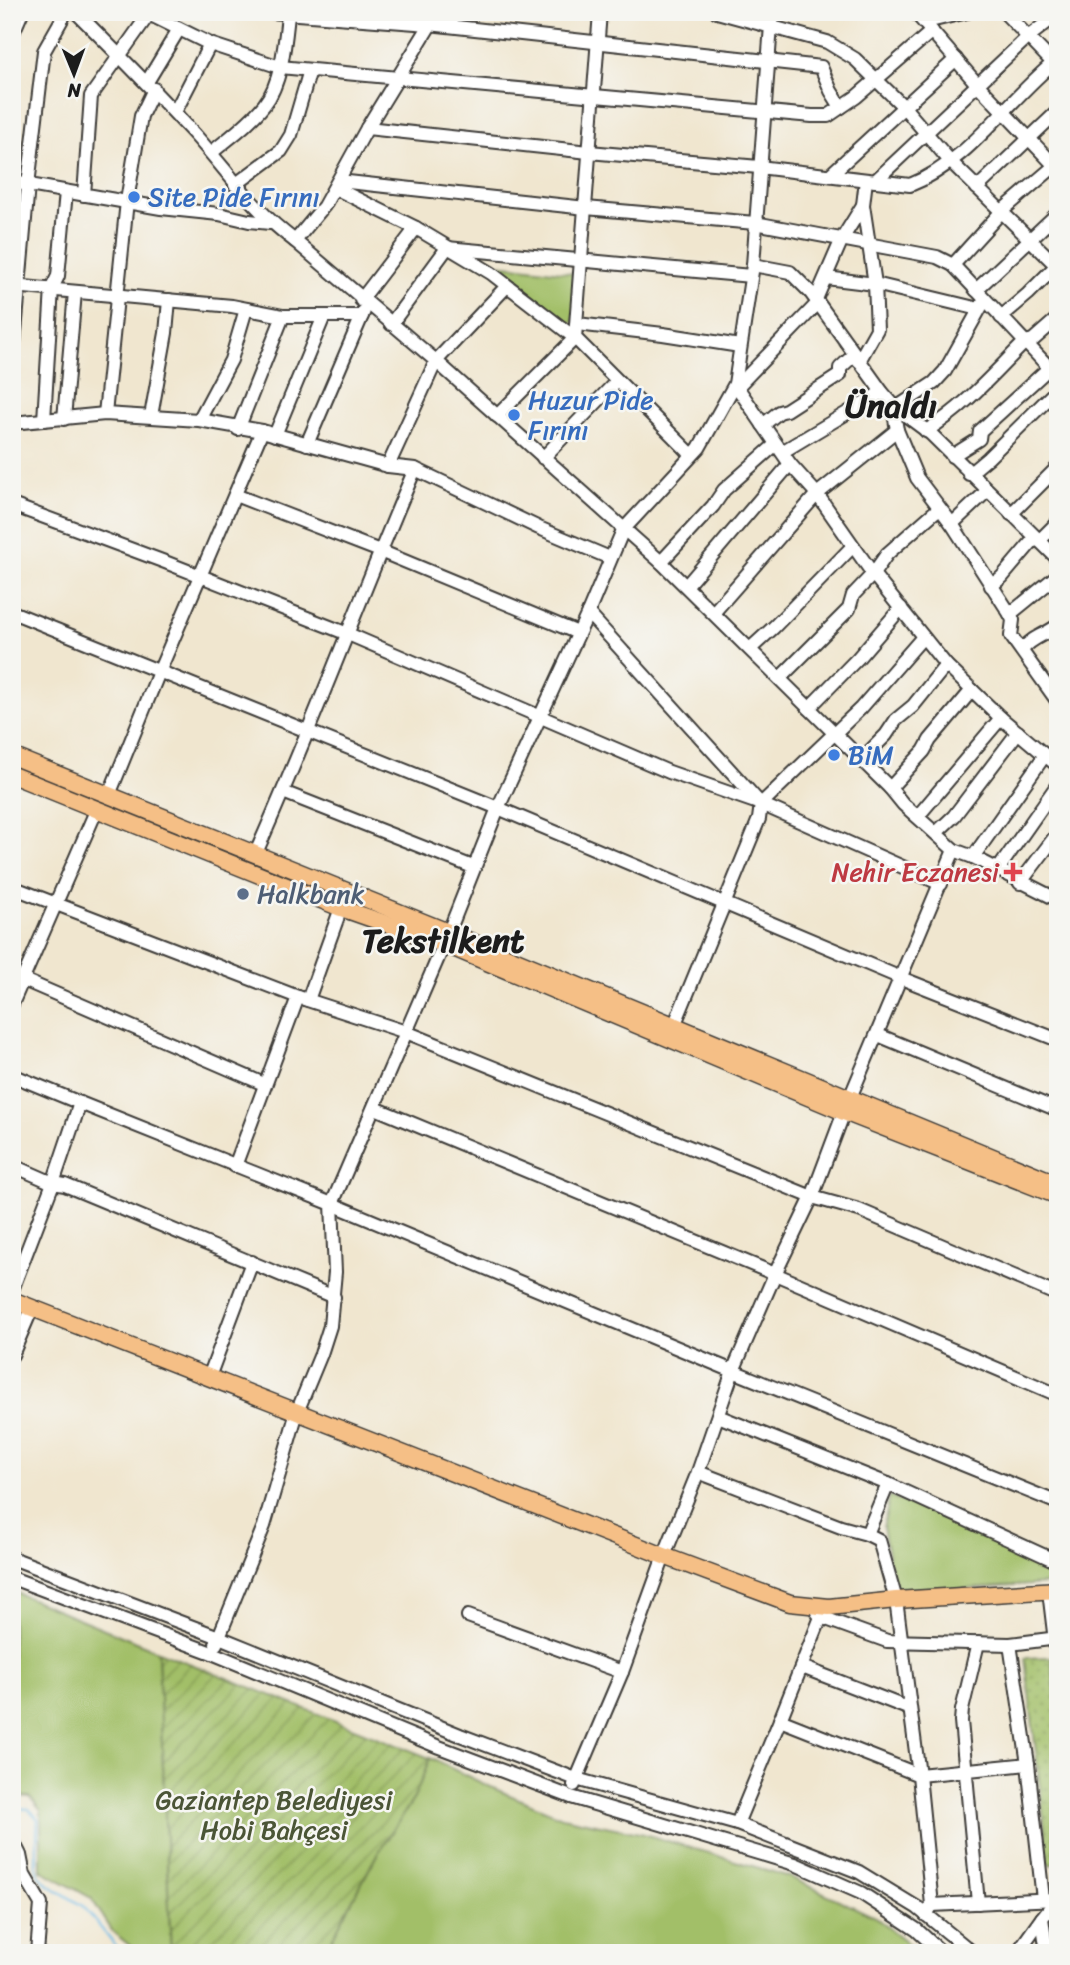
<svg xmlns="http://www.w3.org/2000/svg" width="1070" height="1965" font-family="Sriracha,sans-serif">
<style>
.grass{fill:url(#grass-dots);stroke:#5f6e42;stroke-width:2}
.park{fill:#a2bf67;stroke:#5f6e42;stroke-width:2}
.garden{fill:url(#garden-furrows);stroke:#5f6e42;stroke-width:2}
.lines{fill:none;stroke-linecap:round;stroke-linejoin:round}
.stream{stroke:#6bb9e5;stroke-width:2.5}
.minor-casing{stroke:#3c3a37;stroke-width:16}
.major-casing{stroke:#3c3a37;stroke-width:19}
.minor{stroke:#fff;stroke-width:12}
.major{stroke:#f5bf86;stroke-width:16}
.shop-dot{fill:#3f7fe0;stroke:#f6f6f2;stroke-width:2.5}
.health-dot{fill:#e0444e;stroke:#f6f6f2;stroke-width:2.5}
.service-dot{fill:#5c6f8a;stroke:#f6f6f2;stroke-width:2.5}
.labels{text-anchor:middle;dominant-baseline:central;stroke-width:5;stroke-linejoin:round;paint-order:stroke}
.shop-label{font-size:26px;fill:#366cbe;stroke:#f6f6f2;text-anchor:start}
.health-label{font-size:26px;fill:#be3a42;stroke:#f6f6f2;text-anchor:end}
.service-label{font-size:26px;fill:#4e5e75;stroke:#f6f6f2;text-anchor:start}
.park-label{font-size:26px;fill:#4b5536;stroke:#f6f6f2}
.district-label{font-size:33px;font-weight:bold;fill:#1c1c1c;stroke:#f6f6f2}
</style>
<defs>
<pattern id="grass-dots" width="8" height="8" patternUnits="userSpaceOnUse" patternTransform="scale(1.75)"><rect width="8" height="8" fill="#a2bf67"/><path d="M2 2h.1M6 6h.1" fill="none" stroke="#839a54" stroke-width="1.8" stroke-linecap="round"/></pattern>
<pattern id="garden-furrows" width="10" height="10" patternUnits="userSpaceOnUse" patternTransform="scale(1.75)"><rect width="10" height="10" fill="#a2bf67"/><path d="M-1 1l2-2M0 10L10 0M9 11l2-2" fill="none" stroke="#839a54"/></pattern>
</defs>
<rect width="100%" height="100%" fill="#f6f6f2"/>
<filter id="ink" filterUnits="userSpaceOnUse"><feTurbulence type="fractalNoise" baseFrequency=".0143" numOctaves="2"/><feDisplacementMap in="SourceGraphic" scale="14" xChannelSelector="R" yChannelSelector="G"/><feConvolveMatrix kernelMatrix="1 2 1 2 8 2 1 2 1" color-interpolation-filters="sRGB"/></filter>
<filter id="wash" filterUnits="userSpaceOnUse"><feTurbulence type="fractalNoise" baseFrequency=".00686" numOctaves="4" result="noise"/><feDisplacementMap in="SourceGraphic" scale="28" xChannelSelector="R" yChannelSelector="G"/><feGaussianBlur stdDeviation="1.57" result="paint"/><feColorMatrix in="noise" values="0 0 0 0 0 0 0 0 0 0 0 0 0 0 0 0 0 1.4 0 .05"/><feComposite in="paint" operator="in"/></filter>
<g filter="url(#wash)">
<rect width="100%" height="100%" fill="#f0e6cf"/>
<path class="grass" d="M1051 1657 1058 1711V1863L1049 1865 1025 1658Z"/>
<g class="park">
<path d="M497 264 578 274 574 322 563 325 498 274 494 267Z"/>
<path d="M890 1496 1032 1556 1053 1568 1048 1584 899 1593 892 1576 883 1527Z"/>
<path d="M12 1591 158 1651 171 1953H142L134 1949 113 1932 91 1898 41 1870V1811L30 1797 12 1796Z"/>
<path d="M430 1758 488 1786 562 1817 644 1834 790 1877 875 1917 920 1953H327L328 1946 376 1856 414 1798Z"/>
</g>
<path class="garden" d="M158 1651 430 1758 414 1798 376 1856 328 1946 327 1953H171Z"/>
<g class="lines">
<path class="stream" d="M12 1808 29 1809 38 1819 36 1865 39 1875 46 1883 84 1907 121 1953"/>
</g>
</g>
<g filter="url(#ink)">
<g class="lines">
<g class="minor-casing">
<g id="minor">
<path d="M76 12C117 53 157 93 196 136 230 174 252 209 295 241L436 361 661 562 890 788 903 804 954 850 973 857 1058 900"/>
<path d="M145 12 210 44 280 67 812 116H828L856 97 932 31"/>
<path d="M271 12 429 24 821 67 831 91 841 107"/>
<path d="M717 12 827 42 855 59 903 106 950 161 1058 267"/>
<path d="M772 12 753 265 735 384 699 448 623 530 588 613 498 808 444 944 332 1204 733 1371 1058 1503"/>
<path d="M915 12 977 84 1058 169"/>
<path d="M1004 12 1058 68"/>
<path d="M926 22 967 12"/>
<path d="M12 35 22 12"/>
<path d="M147 82 179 29"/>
<path d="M175 112 210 44"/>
<path d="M367 128 589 152 759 167 910 185C969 162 1009 98 1058 59"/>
<path d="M211 153C229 138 249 124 264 105 282 83 285 42 288 15"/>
<path d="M830 175 956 59"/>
<path d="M339 181 586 208 755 223 937 257 953 265 1058 377"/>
<path d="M875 181 1028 37 1058 14"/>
<path d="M12 182 161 208 219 214 249 221 270 223"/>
<path d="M235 185 281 151 291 135 310 70"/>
<path d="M335 188 416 228 491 273 575 338 692 455"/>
<path d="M977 188 1058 111"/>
<path d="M84 195 91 96 149 14"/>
<path d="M295 241 324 206 367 128 438 12"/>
<path d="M753 265 790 272 811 293 882 392 896 408 931 434 1058 559"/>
<path d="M953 265 1003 210 1058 163"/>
<path d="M826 278 875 284 979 309"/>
<path d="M13 286 232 306 283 316H362"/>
<path d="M976 290 1058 213"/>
<path d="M816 299 842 239 863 205"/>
<path d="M361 300 416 228"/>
<path d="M1001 317 1028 294 1058 264"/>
<path d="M391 324 447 248 751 276"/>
<path d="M577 324 663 334 740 346"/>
<path d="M859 361 877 329 875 284 863 205 866 180"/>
<path d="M12 366 28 185 44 51 66 12"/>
<path d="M735 384 790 464 817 494 873 574 946 665 1001 718 1058 766"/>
<path d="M737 387 818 303"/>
<path d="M896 408 894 413 897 430 917 478 952 524 1010 614 1013 620 1011 636 1058 702"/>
<path d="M896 408 934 383 945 371 983 303"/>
<path d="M105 414 127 201 141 116 154 89"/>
<path d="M151 416 166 333 169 300"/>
<path d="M497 416 575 338 600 12"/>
<path d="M64 419 75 292"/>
<path d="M44 420 52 288 58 276 66 192"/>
<path d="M199 420 231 360 246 309"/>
<path d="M12 423 105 414 199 420 262 431 388 466 415 469 539 528 610 558"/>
<path d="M763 425 779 412 786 410 840 375V368L855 354"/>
<path d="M238 429 283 316"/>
<path d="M926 431C965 407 993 374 1025 342L1033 340 1058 318"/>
<path d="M275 435 324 316"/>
<path d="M307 444 364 311"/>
<path d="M782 452 882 392"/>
<path d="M952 456 979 439 980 431 1049 368"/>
<path d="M543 458 617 381"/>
<path d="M388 466 436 361 507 286"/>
<path d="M969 474 988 458 1058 389"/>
<path d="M235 495 380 551 578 633"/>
<path d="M12 505 165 562 348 634 669 772 761 804 941 884"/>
<path d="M1011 514 1058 467"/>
<path d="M952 524 987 491"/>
<path d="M1039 541 1058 522"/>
<path d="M661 562 713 506 724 490 776 444"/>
<path d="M687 585 790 464"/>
<path d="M991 586 1002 577 1035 538"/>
<path d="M12 612 498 808 901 978 1058 1040"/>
<path d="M714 612 817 494 897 430"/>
<path d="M588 613 758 801"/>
<path d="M1010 614 1058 575"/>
<path d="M750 649 774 627 853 546"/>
<path d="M1023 649C1032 637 1046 635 1058 625"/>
<path d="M780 678 849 609 853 595 873 574 887 554 938 509"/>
<path d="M809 708 858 658 901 608"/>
<path d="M861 760 886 735 896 720 913 706 946 665"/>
<path d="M890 788 924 751 930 740 972 690"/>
<path d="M283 792 473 867"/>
<path d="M109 795 159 672 262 431"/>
<path d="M918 816 1001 718"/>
<path d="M936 833 954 816 1018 732"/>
<path d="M255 855C312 728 360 597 415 469"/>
<path d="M973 857 1045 755"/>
<path d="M997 871 1058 784"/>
<path d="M1020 883 1058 833"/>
<path d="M12 887 298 997 406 1032 812 1197 859 1210 1058 1295"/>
<path d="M12 975 264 1084"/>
<path d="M308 1000 341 908"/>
<path d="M12 1004 96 811"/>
<path d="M674 1026 759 819 761 804 861 708 923 637"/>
<path d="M878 1035 1058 1110"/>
<path d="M12 1075 80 1103"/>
<path d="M375 1108 775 1274 812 1197 844 1112 954 850"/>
<path d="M12 1165 53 1183 80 1103 332 1204 335 1272 330 1326 321 1354 297 1412 264 1526 216 1644"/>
<path d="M235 1166 298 997"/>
<path d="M12 1290 53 1183 65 1185 334 1297"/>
<path d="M12 1355 32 1308"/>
<path d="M209 1377 252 1262"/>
<path d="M718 1416 888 1484 1058 1562"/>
<path d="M698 1472 841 1527 867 1534 879 1540 896 1600 919 1775 1028 1764"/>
<path d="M867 1534 888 1484"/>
<path d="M12 1558 219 1637 460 1735 576 1779 737 1824 859 1872 918 1908 973 1953"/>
<path d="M12 1578 212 1653 439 1747 571 1797 795 1864 861 1893 917 1930 942 1953"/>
<path d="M1049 1591 1058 1666"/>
<path d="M817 1612 821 1617 887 1641 1010 1644 1058 1638"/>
<path d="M468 1616 622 1672"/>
<path d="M821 1617 780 1720 919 1775 932 1905 926 1915"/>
<path d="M1010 1644 1028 1764 1043 1899"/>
<path d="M802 1667 910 1709"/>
<path d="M574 1785 622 1672 664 1556 698 1472 733 1371 775 1274 1058 1395"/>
<path d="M737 1824 780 1720"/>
<path d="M12 1839 20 1855 24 1875 41 1904 37 1953"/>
<path d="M978 1903 961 1721 962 1710 978 1643"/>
<path d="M932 1905 1057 1899"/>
<path d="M1017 1953 1042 1918"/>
<path d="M1047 1953 1042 1918 1058 1898"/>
</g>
</g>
<g class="major-casing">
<g id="major">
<path d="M12 756 448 932 1058 1184"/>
<path d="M12 775 341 908 444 944 844 1112 1058 1196"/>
<path d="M12 1300 664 1556 790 1603 829 1607 896 1600 1058 1590"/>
</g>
</g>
<use href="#minor" class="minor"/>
<use href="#major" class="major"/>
</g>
</g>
<g class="shop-dot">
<circle cx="134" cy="197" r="7"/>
<circle cx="514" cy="415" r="7"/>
<circle cx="834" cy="755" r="7"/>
</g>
<path class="health-dot" d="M1009.5 861.5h7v7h7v7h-7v7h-7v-7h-7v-7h7z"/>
<circle class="service-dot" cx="243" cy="894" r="7"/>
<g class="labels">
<g class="shop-label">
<text x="148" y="197">Site Pide Fırını</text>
<text x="528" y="400">Huzur Pide<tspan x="528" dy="30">Fırını</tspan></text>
<text x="848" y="755">BiM</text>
</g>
<g class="health-label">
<text x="999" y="872">Nehir Eczanesi</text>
</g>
<g class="service-label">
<text x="257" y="894">Halkbank</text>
</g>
<g class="park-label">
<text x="274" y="1800">Gaziantep Belediyesi<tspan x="274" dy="30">Hobi Bahçesi</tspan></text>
</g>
<g class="district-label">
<text x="891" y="406">Ünaldı</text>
<text x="443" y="941">Tekstilkent</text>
</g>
</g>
<rect width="1070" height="1965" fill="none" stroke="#f6f6f2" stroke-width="42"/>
<g transform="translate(74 74) rotate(179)" stroke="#f6f6f2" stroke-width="5" paint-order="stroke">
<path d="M0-5L12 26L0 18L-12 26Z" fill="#1c1c1c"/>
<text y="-10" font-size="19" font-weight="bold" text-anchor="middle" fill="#1c1c1c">N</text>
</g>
</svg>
